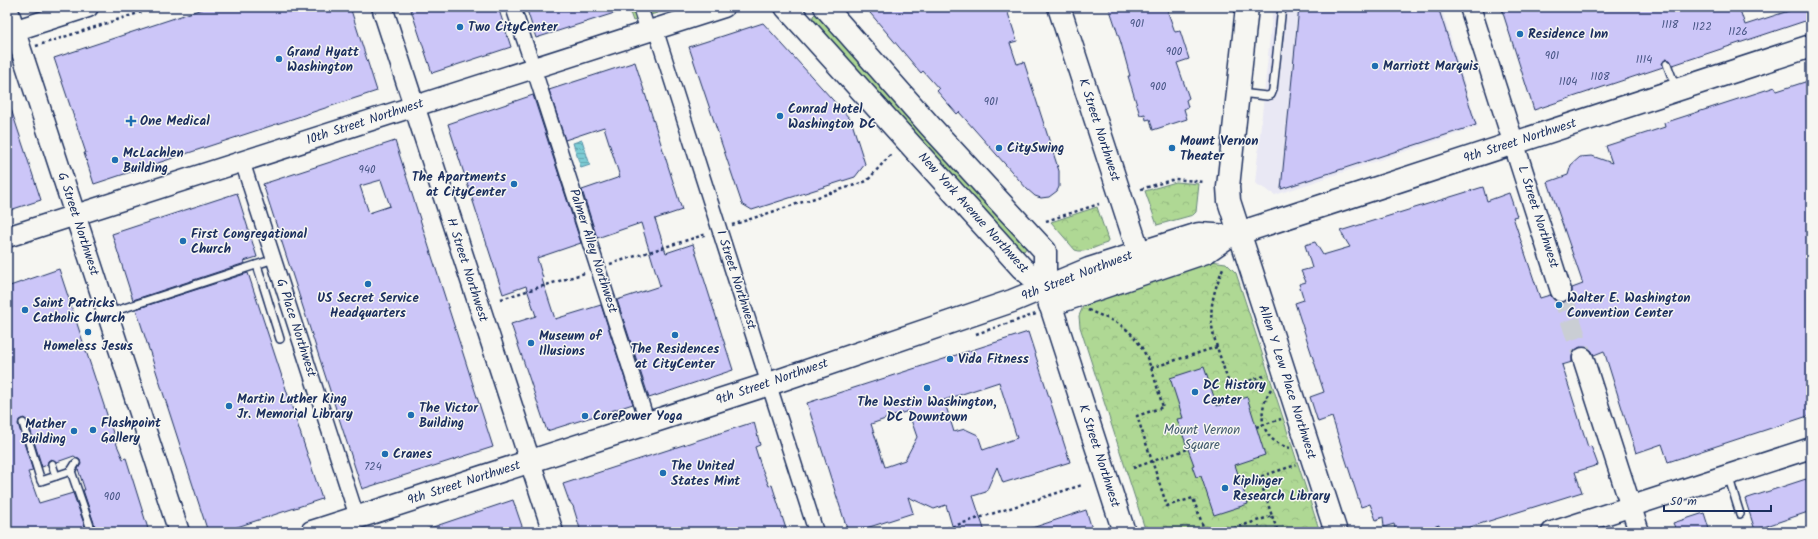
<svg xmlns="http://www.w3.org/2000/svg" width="1818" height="539" font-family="Kalam,sans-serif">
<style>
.built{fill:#e9e8f4}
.green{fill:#afd894;stroke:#658479}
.forest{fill:url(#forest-crowns);stroke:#658479}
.water{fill:url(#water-rules);stroke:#558da5}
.building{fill:#ccc6f8;stroke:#1b2f5e;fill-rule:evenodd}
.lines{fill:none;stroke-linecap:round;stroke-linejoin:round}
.secondary-tunnel{stroke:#caced4;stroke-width:20;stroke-dasharray:20 10;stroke-linecap:butt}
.lane-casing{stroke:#1b2f5e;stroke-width:10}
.street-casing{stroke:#1b2f5e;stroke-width:17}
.secondary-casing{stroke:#1b2f5e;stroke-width:23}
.primary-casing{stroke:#1b2f5e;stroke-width:25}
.path{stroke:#1b2f5e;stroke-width:2.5;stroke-dasharray:3 3;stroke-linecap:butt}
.lane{stroke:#f6f6f2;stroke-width:7}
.street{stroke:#f6f6f2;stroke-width:14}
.secondary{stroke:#f6f6f2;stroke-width:20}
.primary{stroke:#f6f6f2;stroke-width:22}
.poi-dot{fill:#1f6fb2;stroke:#f6f6f2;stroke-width:1.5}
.labels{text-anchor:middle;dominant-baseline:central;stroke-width:3;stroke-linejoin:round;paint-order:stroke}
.number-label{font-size:11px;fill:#475584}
.poi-label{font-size:13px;font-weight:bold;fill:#1b2f5e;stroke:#f6f6f2;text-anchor:start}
.street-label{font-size:13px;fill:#1b2f5e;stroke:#f6f6f2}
.park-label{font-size:13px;fill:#40596c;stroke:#f6f6f2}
</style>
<defs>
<pattern id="forest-crowns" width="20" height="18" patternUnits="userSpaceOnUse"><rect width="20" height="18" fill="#afd894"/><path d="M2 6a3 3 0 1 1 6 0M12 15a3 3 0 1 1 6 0" fill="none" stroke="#96ba82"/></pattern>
<pattern id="water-rules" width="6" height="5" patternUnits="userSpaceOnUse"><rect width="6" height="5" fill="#7bccd4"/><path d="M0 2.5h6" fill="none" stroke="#64a6af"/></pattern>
</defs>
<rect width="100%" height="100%" fill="#f6f6f2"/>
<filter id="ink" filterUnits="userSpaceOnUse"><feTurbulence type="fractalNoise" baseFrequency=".025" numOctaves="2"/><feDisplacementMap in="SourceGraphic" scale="8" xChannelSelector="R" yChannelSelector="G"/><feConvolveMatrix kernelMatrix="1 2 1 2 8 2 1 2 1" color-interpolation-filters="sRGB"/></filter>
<g filter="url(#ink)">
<path class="built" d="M1273 7H1441L1478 127 1275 195 1255 183Z"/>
<path class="green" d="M817 12 1027 247 1024 251 1019 250 813 21V16Z"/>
<g class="forest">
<path d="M628 7H675L633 21Z"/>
<path d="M1176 182 1199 184 1196 212 1193 215 1157 225 1145 191Z"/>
<path d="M1097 207 1108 240 1107 243C1097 246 1085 254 1075 250L1051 222Z"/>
<path d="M1203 260 1226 263 1236 273 1320 532H1146L1080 327 1079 316 1084 304Z"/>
</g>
<path class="water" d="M582 140 590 165 581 168 573 143Z"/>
<g class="building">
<path d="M208 7H350L377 91 94 184 84 153H86L54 58Z"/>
<path d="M410 7H498L511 47 432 73Z"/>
<path d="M526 7H626L627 9 536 38Z"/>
<path d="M865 7H1006L1017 41 1010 43 1017 64 1024 62 1059 171V187L1057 191 1049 197 1041 198 1035 196 1027 189 959 112 957 114 937 91 939 89 923 71 921 73Z"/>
<path d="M1109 7H1166L1175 32 1180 31 1189 59 1177 63 1189 98 1186 100 1188 107 1184 109 1187 119 1153 130 1150 119 1146 120 1145 114 1140 115 1128 76H1130L1121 43Z"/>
<path d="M1299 7H1438L1476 125 1281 189Z"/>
<path d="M1501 7H1739L1745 25 1801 7H1808L1811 19 1673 65 1670 60 1666 59 1662 63 1663 67 1534 110Z"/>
<path d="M763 23 851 120 865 164 855 177 752 210 742 204 689 47Z"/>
<path d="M635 62 682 210 655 219 666 253 693 244 733 370 649 398 617 300 660 286 641 223 597 238 582 190 620 177 604 127 565 140 549 90Z"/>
<path d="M1811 80V415L1668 462 1662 444 1636 453 1604 351 1594 355 1590 349 1580 347 1574 351 1572 356V362L1562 365 1588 447 1591 446 1598 465 1575 472 1582 492 1454 532H1440L1439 525 1418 532H1396L1394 524 1384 527 1383 517 1376 520 1370 504 1361 507 1332 417 1318 422 1310 397 1324 392 1295 303 1304 300 1299 284 1306 282 1301 271 1312 268 1305 245 1315 242 1323 255 1350 247 1340 231 1483 187 1487 201 1509 193 1517 216 1513 217 1540 298 1550 295 1558 302H1565L1572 294V288L1583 284 1548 182 1568 175 1571 165 1580 157 1592 156 1612 163 1606 146 1665 127 1664 123 1775 87 1777 91Z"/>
<path d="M533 95 581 243 537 258 543 278 542 279 555 319 601 305 633 404 547 431 511 324 536 316 526 286 503 294 448 124Z"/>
<path d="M7 103H9L41 200 7 211Z"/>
<path d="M395 141 493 447 362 489 263 184ZM381 180 390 206 369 213 360 186Z"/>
<path d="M237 193 257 257 244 261 245 263 133 300 112 234Z"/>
<path d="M59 269 117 445 123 459 126 458 149 532H97L83 490H85L78 469 81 464 80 460 74 456 57 462 51 459 48 461 47 465 42 467 28 422 24 418 19 420 18 424 33 471 28 472 39 503 73 493 87 532H7V287Z"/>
<path d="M248 273 322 499 222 532H208L136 309Z"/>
<path d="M1028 332 1070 462 1003 483 997 467 986 492 973 496 985 532H954L946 505 934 509 908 497 913 513 854 532H848L807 403ZM999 382 1017 438 983 450 978 435 965 429 954 432 944 400ZM908 411 917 437 905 460 885 467 871 424Z"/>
<path d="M1204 367 1217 406 1247 397 1265 455 1235 465 1248 504 1214 515 1201 476 1196 477 1192 466 1194 465 1188 449 1177 419 1183 418 1170 378Z"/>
<path d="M754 422 760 445 755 447 761 466 769 486 772 485 787 532H581L573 506 569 501 563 484Z"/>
<path d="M1806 479 1811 493V511L1755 530 1745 499Z"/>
<path d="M513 500 524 532H424V530Z"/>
<path d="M1086 510 1093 532H1026V530Z"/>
<path d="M1704 513 1710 532H1677L1673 523Z"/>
</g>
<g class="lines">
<path class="secondary-tunnel" d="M1561 291 1583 358"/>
<g class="lane-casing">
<g id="lane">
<path d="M1667 64 1676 88"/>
<path d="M1240 93 1267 96 1271 95 1273 90 1282 7"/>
<path d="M257 265 280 339"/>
<path d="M109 313 274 259"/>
<path d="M23 423 41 481 71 471 92 532"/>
<path d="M52 464 56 476"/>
<path d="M71 471 76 463"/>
<path d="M1728 475 1740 514"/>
</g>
</g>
<g class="street-casing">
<g id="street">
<path d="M513 7 530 57"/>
<path d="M640 7 648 31"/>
<path d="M655 28 816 532"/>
<path d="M537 79 648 424"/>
<path d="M242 161 357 517"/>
</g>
</g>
<g class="secondary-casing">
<g id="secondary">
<path d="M7 7 179 532"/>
<path d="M382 7 553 532"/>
<path d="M1470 7 1561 291"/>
<path d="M7 33 88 7"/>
<path d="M7 237 724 7"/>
<path d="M1583 358 1639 532"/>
<path d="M1552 532 1811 448"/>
</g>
</g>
<g class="primary-casing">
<g id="primary">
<path d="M786 7 1022 268 1045 288"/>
<path d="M825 7 931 127 1045 251V288L1124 532"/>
<path d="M1059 7 1139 253"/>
<path d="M1247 7 1228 187 1229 201 1336 532"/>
<path d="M1050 305 1206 252 1229 236 1239 233 1811 46"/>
<path d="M312 532 769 384 1012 301 1089 269 1139 253 1199 234 1229 236"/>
</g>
</g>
<g class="path">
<path d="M36 46 157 7"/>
<path d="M1141 189 1175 179 1205 182"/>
<path d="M1046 221 1099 204"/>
<path d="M732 225 867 181 891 154"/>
<path d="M610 264 707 234"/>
<path d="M501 299 585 273"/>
<path d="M1088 310C1099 315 1111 319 1122 326 1148 344 1154 378 1163 407L1137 416 1167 506 1193 498 1205 532"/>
<path d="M976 334 1036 314"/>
<path d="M1217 347C1207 316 1211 298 1223 268"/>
<path d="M1151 368 1217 347 1230 387 1267 375"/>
<path d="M1271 389C1256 412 1260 441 1290 448"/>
<path d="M1256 427 1281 419"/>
<path d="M1133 468 1188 449"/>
<path d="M1272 516 1278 532"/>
<path d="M935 532 1082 485"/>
<path d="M1222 532 1272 516 1259 477 1296 465"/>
</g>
<use href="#lane" class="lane"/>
<use href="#street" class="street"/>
<use href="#secondary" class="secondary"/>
<use href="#primary" class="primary"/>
</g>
</g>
<g class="poi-dot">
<circle cx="460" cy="27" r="4"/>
<circle cx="1520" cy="34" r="4"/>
<circle cx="279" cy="59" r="4"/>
<circle cx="1375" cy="66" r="4"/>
<circle cx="780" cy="116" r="4"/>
<path d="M129 115h4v4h4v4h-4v4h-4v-4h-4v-4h4z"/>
<circle cx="999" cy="148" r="4"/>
<circle cx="1172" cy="148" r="4"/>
<circle cx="115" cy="160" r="4"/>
<circle cx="514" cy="184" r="4"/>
<circle cx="183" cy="241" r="4"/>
<circle cx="368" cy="284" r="4"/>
<circle cx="1559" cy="305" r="4"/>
<circle cx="25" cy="310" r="4"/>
<circle cx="88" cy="332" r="4"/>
<circle cx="675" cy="335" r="4"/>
<circle cx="531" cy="343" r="4"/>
<circle cx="950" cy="359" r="4"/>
<circle cx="927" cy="388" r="4"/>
<circle cx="1195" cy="392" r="4"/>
<circle cx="229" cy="406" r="4"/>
<circle cx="411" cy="415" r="4"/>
<circle cx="585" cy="416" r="4"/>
<circle cx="93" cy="430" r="4"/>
<circle cx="74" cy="431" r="4"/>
<circle cx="385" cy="454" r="4"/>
<circle cx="663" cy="473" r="4"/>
<circle cx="1225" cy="488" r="4"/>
</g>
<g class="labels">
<g class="number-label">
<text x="1137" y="24">901</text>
<text x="1670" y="25">1118</text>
<text x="1702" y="27">1122</text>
<text x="1738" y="32">1126</text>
<text x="1174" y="52">900</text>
<text x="1552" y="56">901</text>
<text x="1644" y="60">1114</text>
<text x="1600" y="77">1108</text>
<text x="1568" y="82">1104</text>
<text x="1158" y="87">900</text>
<text x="991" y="102">901</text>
<text x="367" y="170">940</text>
<text x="373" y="467">724</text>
<text x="112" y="497">900</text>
</g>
<g class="poi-label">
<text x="468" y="27">Two CityCenter</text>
<text x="1528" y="34">Residence Inn</text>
<text x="287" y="52">Grand Hyatt<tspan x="287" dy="15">Washington</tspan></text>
<text x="1383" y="66">Marriott Marquis</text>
<text x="788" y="109">Conrad Hotel<tspan x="788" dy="15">Washington DC</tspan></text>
<text x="140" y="121">One Medical</text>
<text x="1180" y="141">Mount Vernon<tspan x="1180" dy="15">Theater</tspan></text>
<text x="1007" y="148">CitySwing</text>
<text x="123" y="153">McLachlen<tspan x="123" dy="15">Building</tspan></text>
<text x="506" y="177" text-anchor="end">The Apartments<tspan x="506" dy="15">at CityCenter</tspan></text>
<text x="191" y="234">First Congregational<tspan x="191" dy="15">Church</tspan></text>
<text x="368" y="298" text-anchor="middle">US Secret Service<tspan x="368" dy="15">Headquarters</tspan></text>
<text x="1567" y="298">Walter E. Washington<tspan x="1567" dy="15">Convention Center</tspan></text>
<text x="33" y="303">Saint Patricks<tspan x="33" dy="15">Catholic Church</tspan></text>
<text x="539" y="336">Museum of<tspan x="539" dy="15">Illusions</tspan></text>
<text x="88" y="346" text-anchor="middle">Homeless Jesus</text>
<text x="675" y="349" text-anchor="middle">The Residences<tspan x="675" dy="15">at CityCenter</tspan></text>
<text x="958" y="359">Vida Fitness</text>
<text x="1203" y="385">DC History<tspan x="1203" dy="15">Center</tspan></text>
<text x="237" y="399">Martin Luther King<tspan x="237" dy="15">Jr. Memorial Library</tspan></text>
<text x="927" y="402" text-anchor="middle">The Westin Washington,<tspan x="927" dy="15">DC Downtown</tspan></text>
<text x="419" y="408">The Victor<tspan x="419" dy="15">Building</tspan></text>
<text x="593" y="416">CorePower Yoga</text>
<text x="101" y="423">Flashpoint<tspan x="101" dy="15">Gallery</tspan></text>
<text x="66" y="424" text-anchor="end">Mather<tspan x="66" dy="15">Building</tspan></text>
<text x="393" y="454">Cranes</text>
<text x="671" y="466">The United<tspan x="671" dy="15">States Mint</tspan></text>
<text x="1233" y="481">Kiplinger<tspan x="1233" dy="15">Research Library</tspan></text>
</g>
<g class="street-label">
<text transform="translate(365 122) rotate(-18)">10th Street Northwest</text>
<text transform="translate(1099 130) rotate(72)">K Street Northwest</text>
<text transform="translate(1520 141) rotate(-18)">9th Street Northwest</text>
<text transform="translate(973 213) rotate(48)">New York Avenue Northwest</text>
<text transform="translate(1538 217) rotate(72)">L Street Northwest</text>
<text transform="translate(78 224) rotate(72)">G Street Northwest</text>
<text transform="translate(593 251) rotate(72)">Palmer Alley Northwest</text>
<text transform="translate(467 270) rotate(72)">H Street Northwest</text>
<text transform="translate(1077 276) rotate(-21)">9th Street Northwest</text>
<text transform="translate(736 280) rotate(72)">I Street Northwest</text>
<text transform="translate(296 328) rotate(72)">G Place Northwest</text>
<text transform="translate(772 382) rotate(-19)">9th Street Northwest</text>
<text transform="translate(1287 382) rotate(72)">Allen Y Lew Place Northwest</text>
<text transform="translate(1099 456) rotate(72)">K Street Northwest</text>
<text transform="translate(464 483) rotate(-18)">9th Street Northwest</text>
</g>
<g class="park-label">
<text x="1202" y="430">Mount Vernon<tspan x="1202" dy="15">Square</tspan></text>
</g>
</g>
<rect width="1818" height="539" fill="none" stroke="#f6f6f2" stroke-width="24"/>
<rect x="12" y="12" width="1794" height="515" fill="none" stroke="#1b2f5e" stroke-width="1.5" filter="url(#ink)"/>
<path d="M1664 505v6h107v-6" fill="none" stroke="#1b2f5e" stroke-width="2"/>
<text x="1670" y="505" font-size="12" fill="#1b2f5e" stroke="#f6f6f2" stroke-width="3" paint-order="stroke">50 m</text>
</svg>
